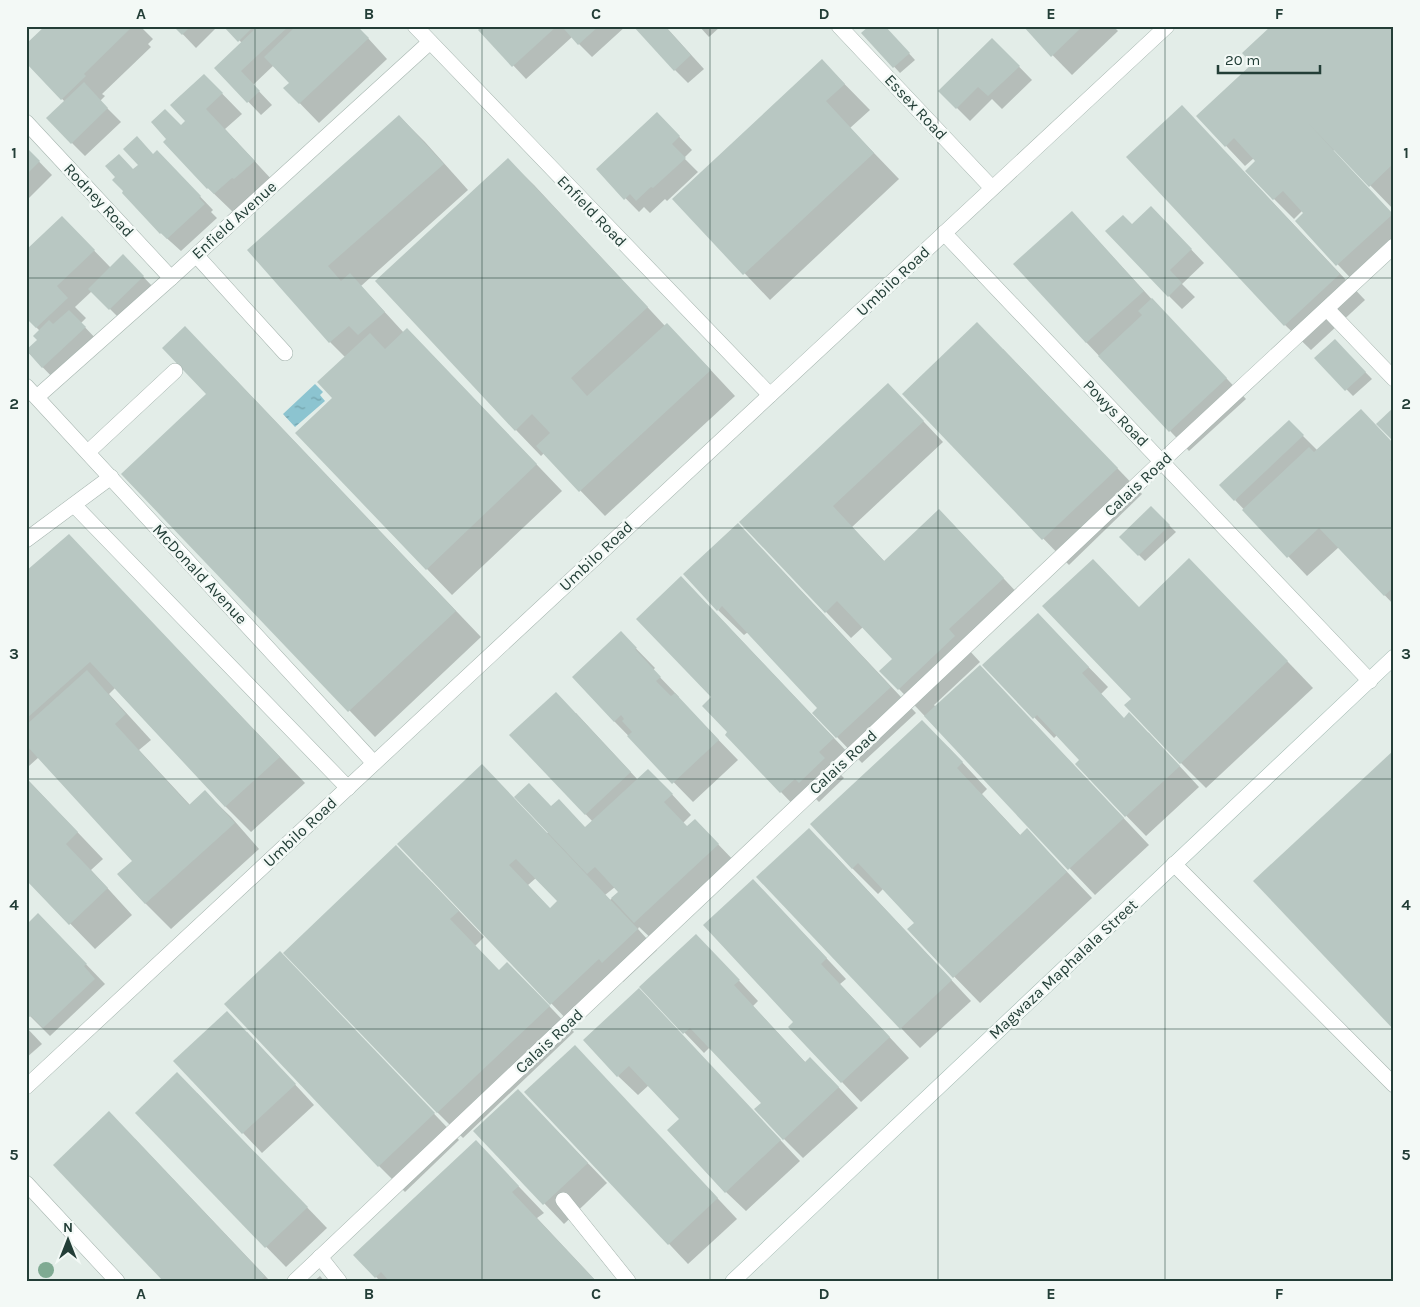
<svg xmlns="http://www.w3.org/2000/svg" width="1420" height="1307" font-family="Karla,sans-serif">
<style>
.water{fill:url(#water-ripples)}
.shadow{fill:#0003;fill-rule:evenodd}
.building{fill:#b8c7c2;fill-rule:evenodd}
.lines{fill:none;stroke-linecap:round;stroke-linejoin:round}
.service-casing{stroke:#a6b5af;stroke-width:16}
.minor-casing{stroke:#a6b5af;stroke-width:16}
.tertiary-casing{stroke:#a6b5af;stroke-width:16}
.secondary-casing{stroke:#a1b8b1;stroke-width:16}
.service{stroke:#fff;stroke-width:15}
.minor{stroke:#fff;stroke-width:15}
.tertiary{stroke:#fff;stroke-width:15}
.secondary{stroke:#fff;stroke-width:15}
.tree{fill:#7faa92}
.grid{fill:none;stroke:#233e37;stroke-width:1;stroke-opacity:0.55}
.labels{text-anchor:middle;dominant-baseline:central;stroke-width:5;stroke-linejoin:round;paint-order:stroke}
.street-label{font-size:16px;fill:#233e37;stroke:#f3f9f6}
.neatline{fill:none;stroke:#233e37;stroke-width:2}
.grid-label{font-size:16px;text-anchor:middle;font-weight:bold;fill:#233e37}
</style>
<defs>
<pattern id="water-ripples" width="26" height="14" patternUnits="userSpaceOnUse" patternTransform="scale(1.25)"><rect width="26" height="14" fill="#8cc4d0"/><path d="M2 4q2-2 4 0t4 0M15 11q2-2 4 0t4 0" fill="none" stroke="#72a1aa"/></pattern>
</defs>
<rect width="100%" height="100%" fill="#e3ede8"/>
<path class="water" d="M315 384 323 392 320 395 325 401 295 427 283 414Z"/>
<g class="shadow">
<path d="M46 26H140L153 39 148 44 151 47 102 94 105 96 100 101 121 122 85 156 72 143 65 102 26 61 30 48Z"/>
<path d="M175 26H218L196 48Z"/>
<path d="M225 26H294L296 28 357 26 387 59 319 123 285 88 291 83 274 65 253 85 272 105 261 115 216 68 242 43Z"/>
<path d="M483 26H626L592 57 572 37 526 79 480 30Z"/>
<path d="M665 26 704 69 688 83 675 70Z"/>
<path d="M699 26H721L709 37Z"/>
<path d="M884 26 915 60 900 73 863 33Z"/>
<path d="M1024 26H1113L1118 31 1072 75Z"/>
<path d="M1394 26V210L1335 149 1333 151 1394 216V251L1357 285 1297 221 1305 213 1303 210 1294 219 1274 199 1257 161 1254 158 1245 166 1198 116Z"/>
<path d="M992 39 1032 80 1002 109 992 99 970 121 940 91Z"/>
<path d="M822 61 870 110 850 128 899 179 770 300 674 199Z"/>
<path d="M204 75 242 114 225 129 273 181 234 213 208 188 165 142 186 121Z"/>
<path d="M399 116 425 142 468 190 361 286 404 333 433 356 562 491 452 595 427 569 334 398 345 357 330 342 248 250Z"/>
<path d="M670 127 692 150 684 158 698 172 667 201 665 199 650 213 644 207 639 212 597 169Z"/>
<path d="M1207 133 1365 300 1311 350 1285 325Z"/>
<path d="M26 148 52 175 26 201Z"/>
<path d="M154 155 170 165 213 210 211 212 217 218 181 251 161 233 134 170Z"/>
<path d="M508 160 534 185 665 326 692 350 735 396 605 516 544 453 541 456 516 430Z"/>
<path d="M1164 221 1204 263 1182 284 1195 297 1182 309 1169 296 1132 225Z"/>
<path d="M1091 233 1158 306 1246 399 1189 451 1086 342Z"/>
<path d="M81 237 111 268 123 256 156 290 123 322 92 291 75 307 86 318 81 323 98 341 56 381 27 351 39 340 40 331 26 317Z"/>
<path d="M1341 347 1372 379 1353 396 1316 358Z"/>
<path d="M1003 349 1142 494 1069 565 903 394Z"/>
<path d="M210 353 481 637 375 737 122 474 207 394Z"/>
<path d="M907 404 943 442 852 527 885 562 959 531 1022 598 968 649 980 662 934 705 936 707 980 666 1149 845 1095 895 899 689 894 659 863 627 851 638 740 522Z"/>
<path d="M1289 422 1318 451 1394 445V605L1339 547 1307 576 1235 500Z"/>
<path d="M1151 508 1176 532 1145 561 1121 537Z"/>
<path d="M69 536 305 783 251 832 226 807 115 688 109 694 151 740 139 750 190 805 205 792 231 817 259 849 171 929 145 903 133 861 39 757 29 766 26 763V573Z"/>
<path d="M763 550 916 713 862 763 837 737 819 708 748 632 744 635 718 610Z"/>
<path d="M1215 586 1313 688 1206 788 1181 763 1133 699 1139 608Z"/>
<path d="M701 598 853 758 838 772 844 778 819 802 815 798 800 812 781 792 729 732 713 697Z"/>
<path d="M1038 615 1108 687 1101 694 1124 719 1149 733 1199 787 1146 836 1076 764 1080 760 1057 735 1054 738 984 665Z"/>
<path d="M621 633 655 668 653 670 679 697 678 698 738 760 693 802 614 721Z"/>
<path d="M576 713 638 780 668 790 691 815 683 823 687 828 714 840 738 865 655 942 639 927 638 929 657 950 623 982 619 978 571 1024 399 844 547 833 549 832 552 807 586 828 593 822 511 735ZM536 878 559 901 550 909 528 885ZM615 887 619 892 610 900 605 895Z"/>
<path d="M948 747 987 789 982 794 1021 836 1052 856 1092 898 980 1003 908 929 915 923 883 889 878 894 852 868Z"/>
<path d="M26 778 103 859 91 870 132 915 95 949 26 878Z"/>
<path d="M829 849 971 1001 920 1048 901 1028Z"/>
<path d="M422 872 484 937 475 946 499 971 533 989 574 1032 463 1138 437 1112Z"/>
<path d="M772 900 846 979 840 984 909 1058 861 1102 842 1082 795 1022Z"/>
<path d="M58 935 105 984 50 1036 26 1012Z"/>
<path d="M716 956 758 1001 753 1006 806 1063 830 1078 858 1108 803 1158 784 1139 763 1103 710 1047 704 1053 641 987Z"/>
<path d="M306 979 459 1140 405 1192 379 1166Z"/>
<path d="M658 1010 800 1161 746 1211 726 1192 681 1119 649 1085 638 1095 618 1076Z"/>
<path d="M26 1027 42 1044 26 1058Z"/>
<path d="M247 1032 314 1105 262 1153 243 1133Z"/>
<path d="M594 1067 737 1219 688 1264 526 1092Z"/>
<path d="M197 1093 327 1228 286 1267 136 1113Z"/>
<path d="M537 1110 607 1183 564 1224 475 1131Z"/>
<path d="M135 1139 270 1281H165Z"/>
<path d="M501 1168 544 1213 537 1218 596 1281H380L355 1255Z"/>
<path d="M320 1276 324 1281H314Z"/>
</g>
<g class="building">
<path d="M45 26H133L84 74 86 76 61 100 26 63V50L29 47 26 44Z"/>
<path d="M173 26H191L182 35Z"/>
<path d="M223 26H254L238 42Z"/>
<path d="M258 26H289L241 71 260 91 247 103 214 68Z"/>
<path d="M296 26H357L369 38 299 104 283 88 289 83 264 57Z"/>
<path d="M482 26H557L512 67 478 30Z"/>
<path d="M567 26H599L578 45 564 29Z"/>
<path d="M633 26H665L691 55 674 71Z"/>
<path d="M869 26H885L910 53 893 68 861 33Z"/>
<path d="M1023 26H1083L1051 57Z"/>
<path d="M1271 26H1394V163L1369 187 1308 123 1393 214 1336 266 1295 221 1303 213 1283 191 1273 200 1245 171 1255 161 1234 138 1225 147 1196 116 1252 64 1242 53Z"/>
<path d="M992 38 1020 66 988 96 978 87 956 109 938 91Z"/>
<path d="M822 59 845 84 826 101 874 153 743 275 672 199Z"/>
<path d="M204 74 223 93 206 109 255 161 234 179 232 178 214 194 208 188 207 189 163 142 166 139 151 122 165 109 181 125 185 121 170 105Z"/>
<path d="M84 82 108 108 71 144 46 118Z"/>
<path d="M1182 105 1340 274 1284 326 1126 157Z"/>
<path d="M657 112 680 136 672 144 686 158 653 188 651 187 636 201 630 194 624 200 596 169Z"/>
<path d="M399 115 444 164 328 266 341 281 350 273 385 312 358 335 349 326 329 343 247 250Z"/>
<path d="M137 136 153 154 157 150 201 196 199 198 205 204 167 239 161 233 160 234 122 193 123 191 112 180 115 177 105 166 119 154 133 169 138 165 123 149Z"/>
<path d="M26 147 40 161 26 175Z"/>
<path d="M508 158 648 307 571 378 587 396 667 323 711 370 579 492 536 446 550 433 532 414 515 431 375 281Z"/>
<path d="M1151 206 1192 249 1170 270 1182 283 1168 297 1105 231 1123 215 1132 224Z"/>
<path d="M1072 211 1144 291 1086 343 1013 264Z"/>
<path d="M62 216 95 250 57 286 68 298 36 328 26 318V250Z"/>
<path d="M123 254 144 276 109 310 88 289Z"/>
<path d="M1152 298 1227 378 1169 432 1098 356 1142 315 1138 311Z"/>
<path d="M69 310 86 327 42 368 26 350 37 340 33 336 49 320 53 324Z"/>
<path d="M977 322 1118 468 1042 540 902 394Z"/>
<path d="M185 326 456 611 348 712 121 474 206 394 162 348Z"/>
<path d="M407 328 537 464 426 570 295 433 332 398 317 382 370 333 385 349Z"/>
<path d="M1335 339 1366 372 1345 391 1314 358Z"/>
<path d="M888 383 924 421 833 506 884 561 939 509 1004 578 949 629 955 636 898 690 879 671 892 659 837 601 825 613 739 522Z"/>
<path d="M1394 407V442L1376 424Z"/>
<path d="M1361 409 1394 444V457L1390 460 1394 464V587L1384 596 1319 528 1287 558 1242 510 1309 447 1314 452Z"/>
<path d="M1289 420 1304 435 1234 501 1219 485Z"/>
<path d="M1151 506 1170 525 1138 556 1119 537Z"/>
<path d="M738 523 891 687 836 738 812 713 817 708 722 606 717 611 683 574Z"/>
<path d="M69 534 280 757 225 807 90 662 26 719V571Z"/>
<path d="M1189 558 1288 661 1180 764 1124 705 1131 699 1042 606 1093 559 1139 607Z"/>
<path d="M681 576 834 738 819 752 825 758 799 783 795 779 780 793 725 735 727 732 702 706 711 697 636 619Z"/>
<path d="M1038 613 1089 667 1082 673 1124 718 1129 712 1180 766 1125 817 1075 764 1079 760 1037 715 1033 719 982 665Z"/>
<path d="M621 631 637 648 635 649 661 677 656 681 671 696 675 693 719 740 672 784 627 736 632 732 622 721 624 719 621 715 614 722 572 677Z"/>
<path d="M980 665 1124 818 1068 870 924 716Z"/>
<path d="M87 670 126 714 115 724 189 805 205 790 235 823 145 904 117 874 132 861 26 745V725Z"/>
<path d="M556 692 631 772 585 815 509 735Z"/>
<path d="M922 720 963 762 957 768 1020 835 1027 828 1067 872 953 978 907 929 914 923 858 863 852 869 810 824Z"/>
<path d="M1394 750V1030L1253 881Z"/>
<path d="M482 764 638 929 602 963 599 959 550 1005 397 844ZM516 859 557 901 550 908 509 865Z"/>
<path d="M648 769 673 794 664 802 687 826 695 819 719 844 634 923 611 898 618 892 595 867 587 874 514 797 529 783 551 806 559 799 585 827Z"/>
<path d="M26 778 78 832 66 844 108 888 69 925 26 880Z"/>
<path d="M809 828 952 980 900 1029 756 877Z"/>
<path d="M396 845 459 911 450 919 499 970 507 962 550 1006 437 1113 283 953Z"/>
<path d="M753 879 827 958 821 964 890 1037 841 1083 788 1027 793 1022 703 925Z"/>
<path d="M38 913 87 964 84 966 95 979 43 1028 31 1016 29 1017 26 1014V925Z"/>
<path d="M696 934 740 980 734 985 805 1062 810 1057 839 1087 783 1140 754 1109 761 1103 690 1028 683 1034 639 987Z"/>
<path d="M280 951 435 1113 378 1167 224 1004Z"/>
<path d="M639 988 781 1140 725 1193 667 1130 679 1119 629 1066 617 1077 583 1040Z"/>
<path d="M227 1011 296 1084 242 1134 173 1061Z"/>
<path d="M575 1045 718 1198 668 1245 524 1092Z"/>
<path d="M177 1072 308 1207 265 1248 135 1113Z"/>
<path d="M518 1089 588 1163 543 1205 473 1131Z"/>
<path d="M109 1111 265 1276 260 1281H163L53 1165Z"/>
<path d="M476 1140 519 1186 512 1192 596 1281H389L381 1272 375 1278 353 1255Z"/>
</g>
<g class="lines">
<g class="service-casing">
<g id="service">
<path d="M196 255 285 353"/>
<path d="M1327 309 1394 379"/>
<path d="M88 452 175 371"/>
<path d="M74 505 348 788"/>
<path d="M26 540 111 477"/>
<path d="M1174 864 1394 1085"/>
<path d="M563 1200 628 1281"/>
<path d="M320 1257 339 1281"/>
</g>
</g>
<g class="minor-casing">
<g id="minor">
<path d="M415 26 770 395"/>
<path d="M839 26 992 188"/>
<path d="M26 122 171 278"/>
<path d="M944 233 1370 681"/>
<path d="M26 386 374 763"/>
<path d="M37 397 171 278 430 42"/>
<path d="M295 1281 1161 462 1394 246"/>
</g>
</g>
<g class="tertiary-casing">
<g id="tertiary">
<path d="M26 1087 1167 26"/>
<path d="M26 1183 117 1281"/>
</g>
</g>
<g class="secondary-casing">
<path id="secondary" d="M733 1281 1394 657"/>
</g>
<use href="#service" class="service"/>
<use href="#minor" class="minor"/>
<use href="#tertiary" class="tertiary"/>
<use href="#secondary" class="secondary"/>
</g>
<circle class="tree" cx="46" cy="1270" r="8"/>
<path class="grid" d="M255 26V1281M482 26V1281M710 26V1281M938 26V1281M1165 26V1281M26 278H1394M26 528H1394M26 779H1394M26 1029H1394"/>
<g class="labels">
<g class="street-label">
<text transform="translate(916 107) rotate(47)">Essex Road</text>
<text transform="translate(99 200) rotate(47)">Rodney Road</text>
<text transform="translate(592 211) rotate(46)">Enfield Road</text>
<text transform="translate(234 220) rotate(-42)">Enfield Avenue</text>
<text transform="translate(893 281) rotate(-43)">Umbilo Road</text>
<text transform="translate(1116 413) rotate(46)">Powys Road</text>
<text transform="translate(1138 484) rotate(-43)">Calais Road</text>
<text transform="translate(596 556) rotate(-43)">Umbilo Road</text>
<text transform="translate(200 574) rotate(47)">McDonald Avenue</text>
<text transform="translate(843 762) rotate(-43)">Calais Road</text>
<text transform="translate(300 832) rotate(-43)">Umbilo Road</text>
<text transform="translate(1063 969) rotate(-43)">Magwaza Maphalala Street</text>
<text transform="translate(549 1041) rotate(-43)">Calais Road</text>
</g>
</g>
<rect width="1420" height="1307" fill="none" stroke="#f3f9f6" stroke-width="55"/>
<g transform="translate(68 1240)" stroke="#f3f9f6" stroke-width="4" paint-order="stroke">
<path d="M0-4L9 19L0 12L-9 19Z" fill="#233e37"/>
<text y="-8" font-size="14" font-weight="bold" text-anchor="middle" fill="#233e37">N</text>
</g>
<path d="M1218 65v8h102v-8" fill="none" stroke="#233e37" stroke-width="2.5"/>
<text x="1225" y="65" font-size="15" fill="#233e37" stroke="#f3f9f6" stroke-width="4" paint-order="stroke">20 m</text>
<rect x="28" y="28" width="1364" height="1252" class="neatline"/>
<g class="grid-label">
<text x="141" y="19">A</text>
<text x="369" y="19">B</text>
<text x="596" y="19">C</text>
<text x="824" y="19">D</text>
<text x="1051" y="19">E</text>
<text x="1279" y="19">F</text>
<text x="14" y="158">1</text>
<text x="1406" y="158">1</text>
<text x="14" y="409">2</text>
<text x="1406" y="409">2</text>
<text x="14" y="659">3</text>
<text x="1406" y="659">3</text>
<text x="14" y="910">4</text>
<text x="1406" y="910">4</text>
<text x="14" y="1160">5</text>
<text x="1406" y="1160">5</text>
<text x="141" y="1299">A</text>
<text x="369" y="1299">B</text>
<text x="596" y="1299">C</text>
<text x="824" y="1299">D</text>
<text x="1051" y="1299">E</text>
<text x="1279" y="1299">F</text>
</g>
</svg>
